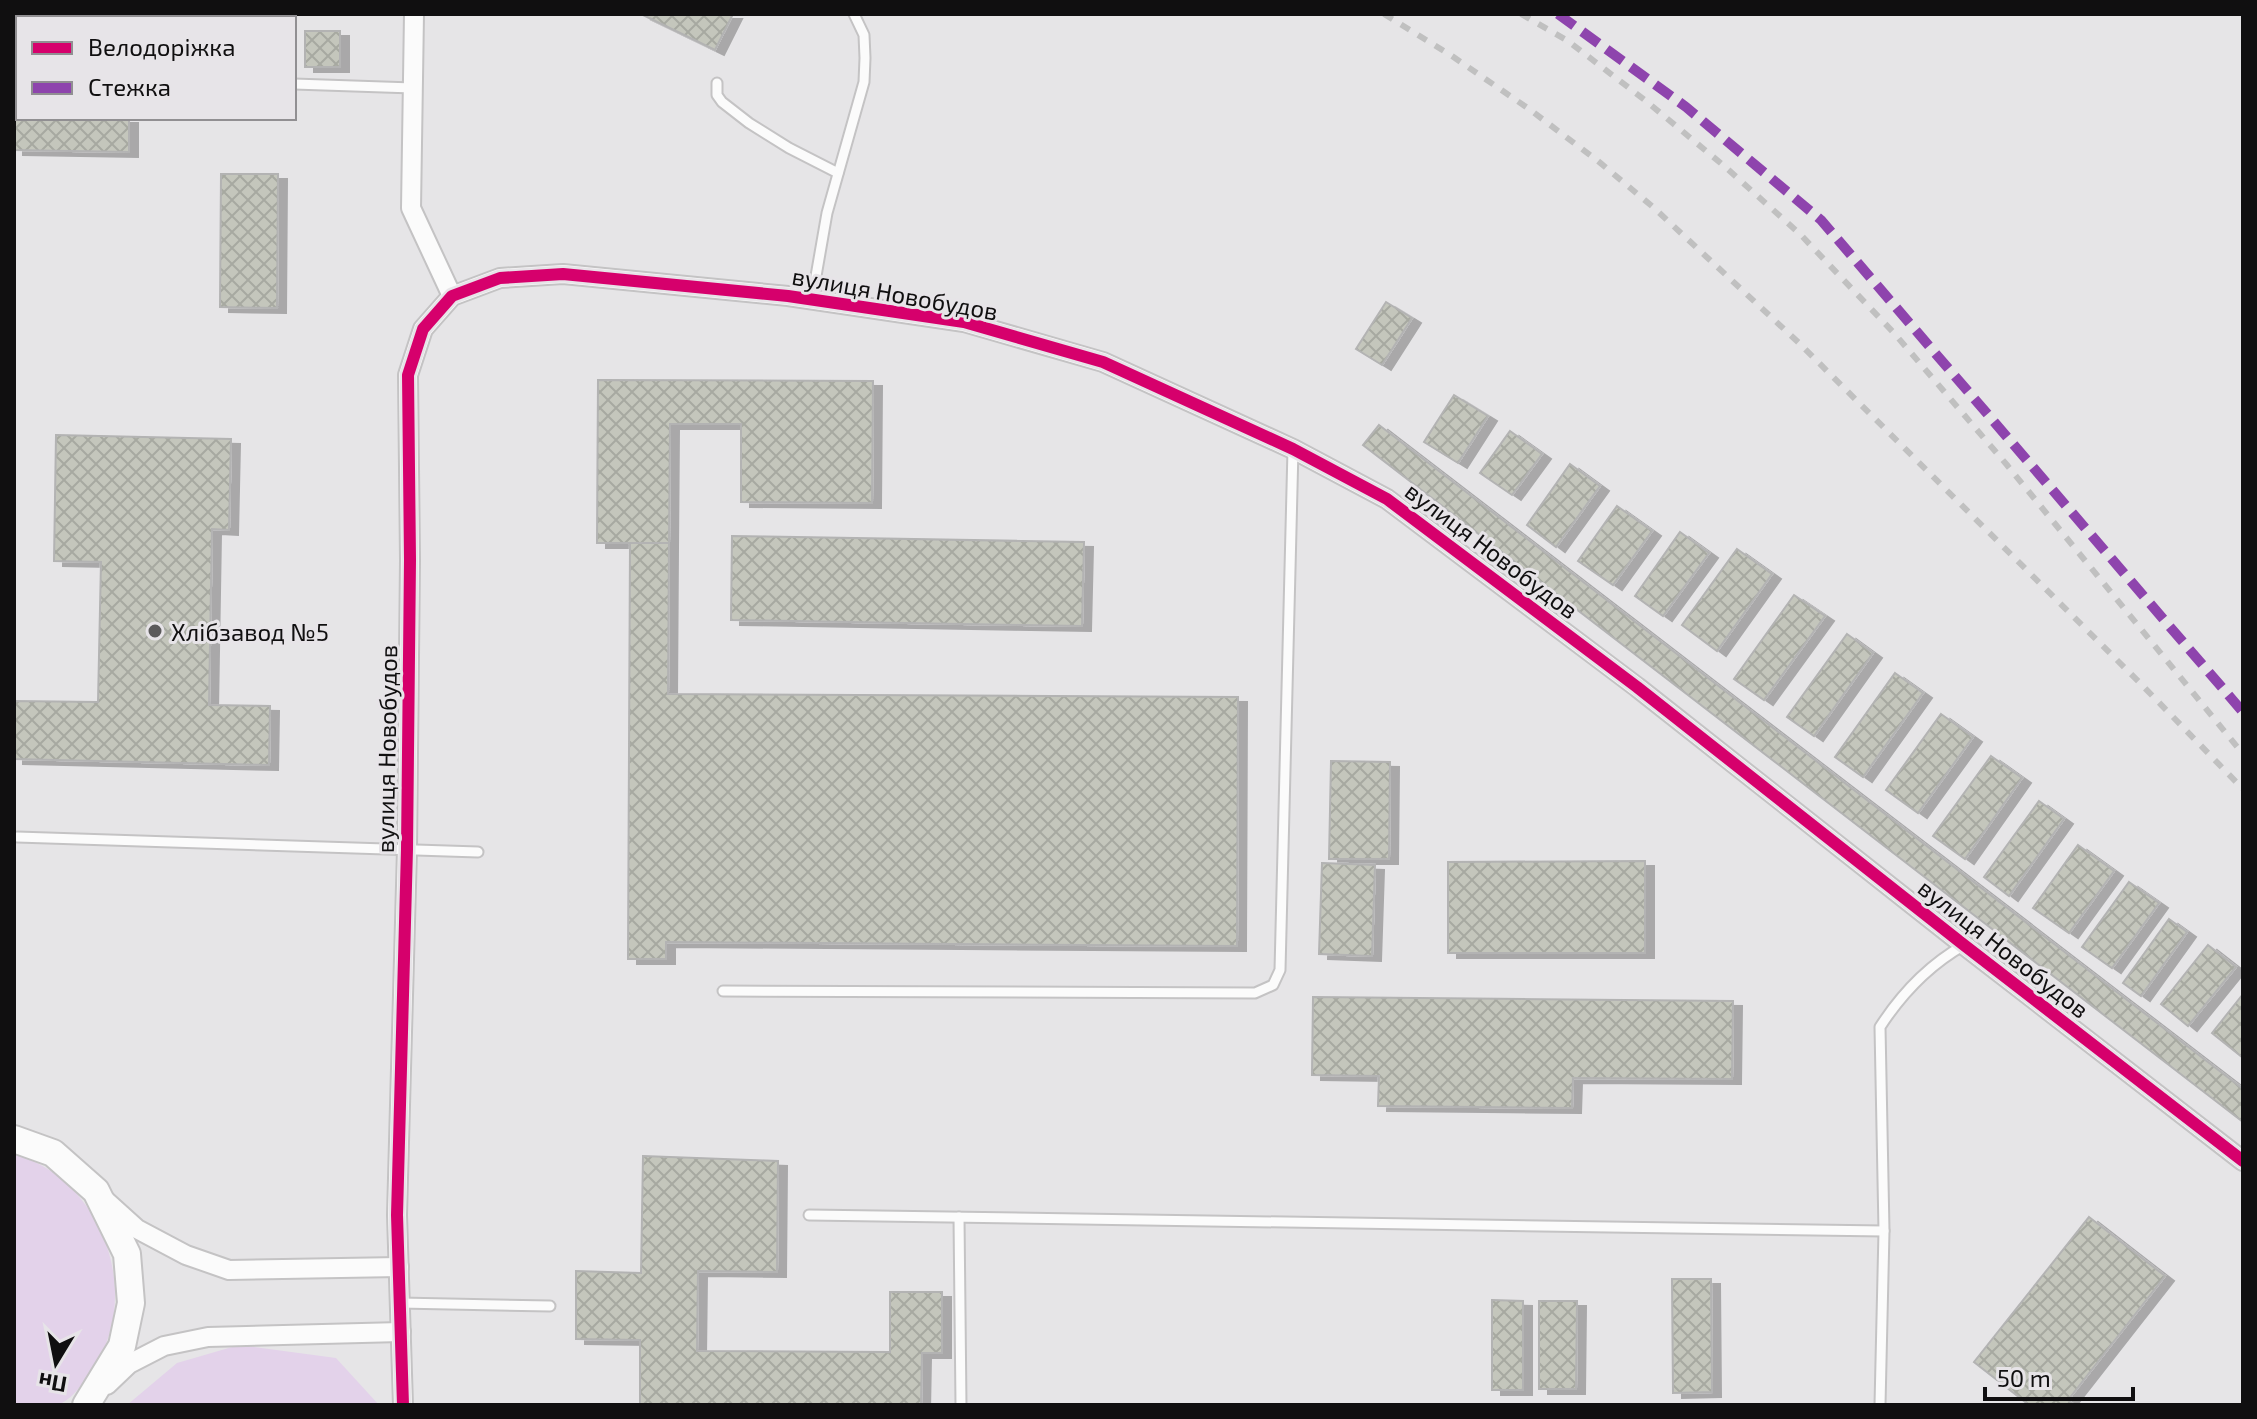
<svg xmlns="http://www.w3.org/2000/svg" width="2257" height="1419" font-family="'Exo 2',sans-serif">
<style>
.green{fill:#e3d2ea}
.building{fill:url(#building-cross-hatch);stroke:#b3b3b3;stroke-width:2;filter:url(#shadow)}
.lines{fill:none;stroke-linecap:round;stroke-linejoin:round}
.lane-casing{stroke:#c4c3c4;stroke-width:13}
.street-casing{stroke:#c4c3c4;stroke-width:22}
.secondary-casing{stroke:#c4c3c4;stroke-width:30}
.lane{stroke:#fbfbfb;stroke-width:9}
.street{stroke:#fbfbfb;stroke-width:18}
.secondary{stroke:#fbfbfb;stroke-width:26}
.rail{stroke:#c0c0c0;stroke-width:6;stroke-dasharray:10 10;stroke-linecap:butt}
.quiet{stroke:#8e44ad;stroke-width:10;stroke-dasharray:20 10;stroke-linecap:butt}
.cycleway-casing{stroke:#e7e4e8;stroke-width:17}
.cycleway{stroke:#d6006c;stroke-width:12}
.poi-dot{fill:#5b5a5b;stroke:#e7e4e8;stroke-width:3}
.labels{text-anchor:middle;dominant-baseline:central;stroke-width:6;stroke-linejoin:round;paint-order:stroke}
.street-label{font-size:24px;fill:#100f10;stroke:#e7e4e8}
.poi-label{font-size:24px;fill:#100f10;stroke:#e7e4e8;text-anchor:start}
</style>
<defs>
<pattern id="building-cross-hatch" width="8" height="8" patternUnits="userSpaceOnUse" patternTransform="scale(2)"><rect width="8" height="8" fill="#c4c6bc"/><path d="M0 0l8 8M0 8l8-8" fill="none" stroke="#a7a9a1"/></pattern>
<filter id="shadow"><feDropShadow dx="9" dy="5" stdDeviation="0" flood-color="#0004"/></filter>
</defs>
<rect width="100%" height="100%" fill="#e6e5e7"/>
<g class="green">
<path d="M14 1154C103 1179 145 1296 91 1372 82 1383 75 1396 62 1403 52 1408 26 1405 14 1405Z"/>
<path d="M239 1345 336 1358 379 1405H127L177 1363Z"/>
</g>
<g class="building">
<path d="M641 14H733L715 50Z"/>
<rect x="305" y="31" width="35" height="36"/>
<path d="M14 99H18V118H129V152L14 150Z"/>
<path d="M221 174H278L277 308 220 307Z"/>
<path d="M1386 302 1412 318 1382 365 1356 349Z"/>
<path d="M598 380 873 381 872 503 741 502V424H670L669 543H597Z"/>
<path d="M1454 395 1488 416 1458 463 1424 442Z"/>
<path d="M1379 425 2243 1089V1122L1363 445Z"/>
<path d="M1510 431 1542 454 1512 495 1480 473Z"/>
<path d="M56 435 231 439 229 530 212 529 209 705 270 706 269 765 14 759V701L98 702 101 562 54 561Z"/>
<path d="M1570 464 1600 486 1556 547 1527 525Z"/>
<path d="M1617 506 1652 531 1613 585 1578 561Z"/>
<path d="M1680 532 1709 553 1663 616 1635 596Z"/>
<path d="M732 536 1084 542 1082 626 731 620Z"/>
<path d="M630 543H669L668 694 1238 697 1237 946 666 942V959H628Z"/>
<path d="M1737 549 1772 574 1717 651 1682 625Z"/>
<path d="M1794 595 1825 616 1764 700 1734 679Z"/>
<path d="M1847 634 1873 653 1814 736 1787 717Z"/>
<path d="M1895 673 1923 693 1863 777 1835 757Z"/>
<path d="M1941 714 1973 737 1918 813 1886 790Z"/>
<path d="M1991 756 2022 778 1965 859 1933 836Z"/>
<path d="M1331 761 1390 762 1389 859H1329Z"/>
<path d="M2039 801 2064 819 2009 896 1984 877Z"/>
<path d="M2078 845 2114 871 2069 933 2033 908Z"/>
<path d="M1645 861V953H1448V862Z"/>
<path d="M1322 863 1375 865 1372 956 1319 954Z"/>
<path d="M2129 882 2159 903 2112 968 2082 947Z"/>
<path d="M2169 919 2187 932 2141 996 2123 983Z"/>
<path d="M2208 945 2236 967 2188 1026 2161 1004Z"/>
<path d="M2243 994V1058L2212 1033Z"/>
<path d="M1313 997 1733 1001 1732 1079 1573 1078 1572 1108 1378 1106 1379 1076 1312 1075Z"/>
<path d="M643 1156 778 1161 777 1272 698 1271 697 1351 890 1352V1292H942V1353H922L921 1405H640V1340L576 1339V1271L641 1273Z"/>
<path d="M2089 1217 2165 1276 2068 1400 2074 1405H2029L1974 1362Z"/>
<path d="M1672 1279H1711L1712 1392 1673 1393Z"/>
<path d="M1492 1300 1523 1301V1390H1492Z"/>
<path d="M1539 1301H1577L1576 1389H1539Z"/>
</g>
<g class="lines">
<g class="lane-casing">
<g id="lane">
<path d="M14 77H18"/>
<path d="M717 83V95L722 102 749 123 789 148 838 173"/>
<path d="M294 84 413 88"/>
<path d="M812 299 827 213 864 82 865 58 864 35 854 14"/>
<path d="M17 837 478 852"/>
<path d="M723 991 1255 993 1273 985 1280 970 1293 449"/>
<path d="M809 1215 1884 1231"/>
<path d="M959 1217 961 1405"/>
<path d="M400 1303 550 1306"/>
<path d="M1880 1405 1884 1231 1880 1027C1902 993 1929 965 1964 945"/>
</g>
</g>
<g class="street-casing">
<g id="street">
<path d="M414 14 411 208 452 296"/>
<path d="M106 1201 137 1229 186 1255 229 1270 399 1267"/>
<path d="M107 1385 129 1364 164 1346 208 1337 401 1332"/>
<path d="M403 1405 397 1215 407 849 410 560 408 375 423 329 452 296 500 278 563 274 788 296 964 322 1103 362 1293 449 1387 499 1637 687 1964 945 2243 1161"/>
</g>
</g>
<g class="secondary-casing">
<path id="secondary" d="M14 1139 53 1153 96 1191 127 1254 131 1303 122 1346 86 1405"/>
</g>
<use href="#lane" class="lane"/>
<use href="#street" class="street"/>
<use href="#secondary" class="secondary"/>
<g class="rail">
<path d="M1384 14 1452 56 1529 109 1598 161 1653 207 1799 343 2139 682 2243 789"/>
<path d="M1521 14 1568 41 1646 101 1723 165 1800 234 1894 333 2007 465 2243 754"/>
</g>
<path class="quiet" d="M1558 14 1686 107 1821 220 2243 712"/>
<g class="cycleway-casing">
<path id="cycleway" d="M403 1405 397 1215 407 849 410 560 408 375 423 329 452 296 500 278 563 274 788 296 964 322 1103 362 1293 449 1387 499 1637 687 1964 945 2243 1161"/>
</g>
<use href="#cycleway" class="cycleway"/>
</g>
<circle class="poi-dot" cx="155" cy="631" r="8"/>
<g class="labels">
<g class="street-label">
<text transform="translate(895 293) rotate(10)">вулиця Новобудов</text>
<text transform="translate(1492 550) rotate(37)">вулиця Новобудов</text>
<text transform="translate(386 749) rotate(-89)">вулиця Новобудов</text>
<text transform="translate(2004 948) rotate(38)">вулиця Новобудов</text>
</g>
<g class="poi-label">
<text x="171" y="631">Хлібзавод №5</text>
</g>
</g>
<rect width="2257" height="1419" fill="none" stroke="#100f10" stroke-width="32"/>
<rect x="16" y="16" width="280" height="104" fill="#e7e4e8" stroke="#918f92" stroke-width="2"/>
<rect x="32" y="42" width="40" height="12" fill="#d6006c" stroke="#918f92" stroke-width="2"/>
<text x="88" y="56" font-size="24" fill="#100f10">Велодоріжка</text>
<rect x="32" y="82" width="40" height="12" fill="#8e44ad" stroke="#918f92" stroke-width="2"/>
<text x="88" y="96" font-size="24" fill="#100f10">Стежка</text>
<g transform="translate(56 1363) rotate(190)" stroke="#e7e4e8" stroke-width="6" paint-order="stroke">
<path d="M0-6L14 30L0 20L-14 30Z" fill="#100f10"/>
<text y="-12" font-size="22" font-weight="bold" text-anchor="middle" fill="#100f10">Пн</text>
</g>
<path d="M1985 1387v12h148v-12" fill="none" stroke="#100f10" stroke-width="4"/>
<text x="1997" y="1387" font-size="24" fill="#100f10" stroke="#e7e4e8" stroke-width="6" paint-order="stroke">50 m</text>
</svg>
